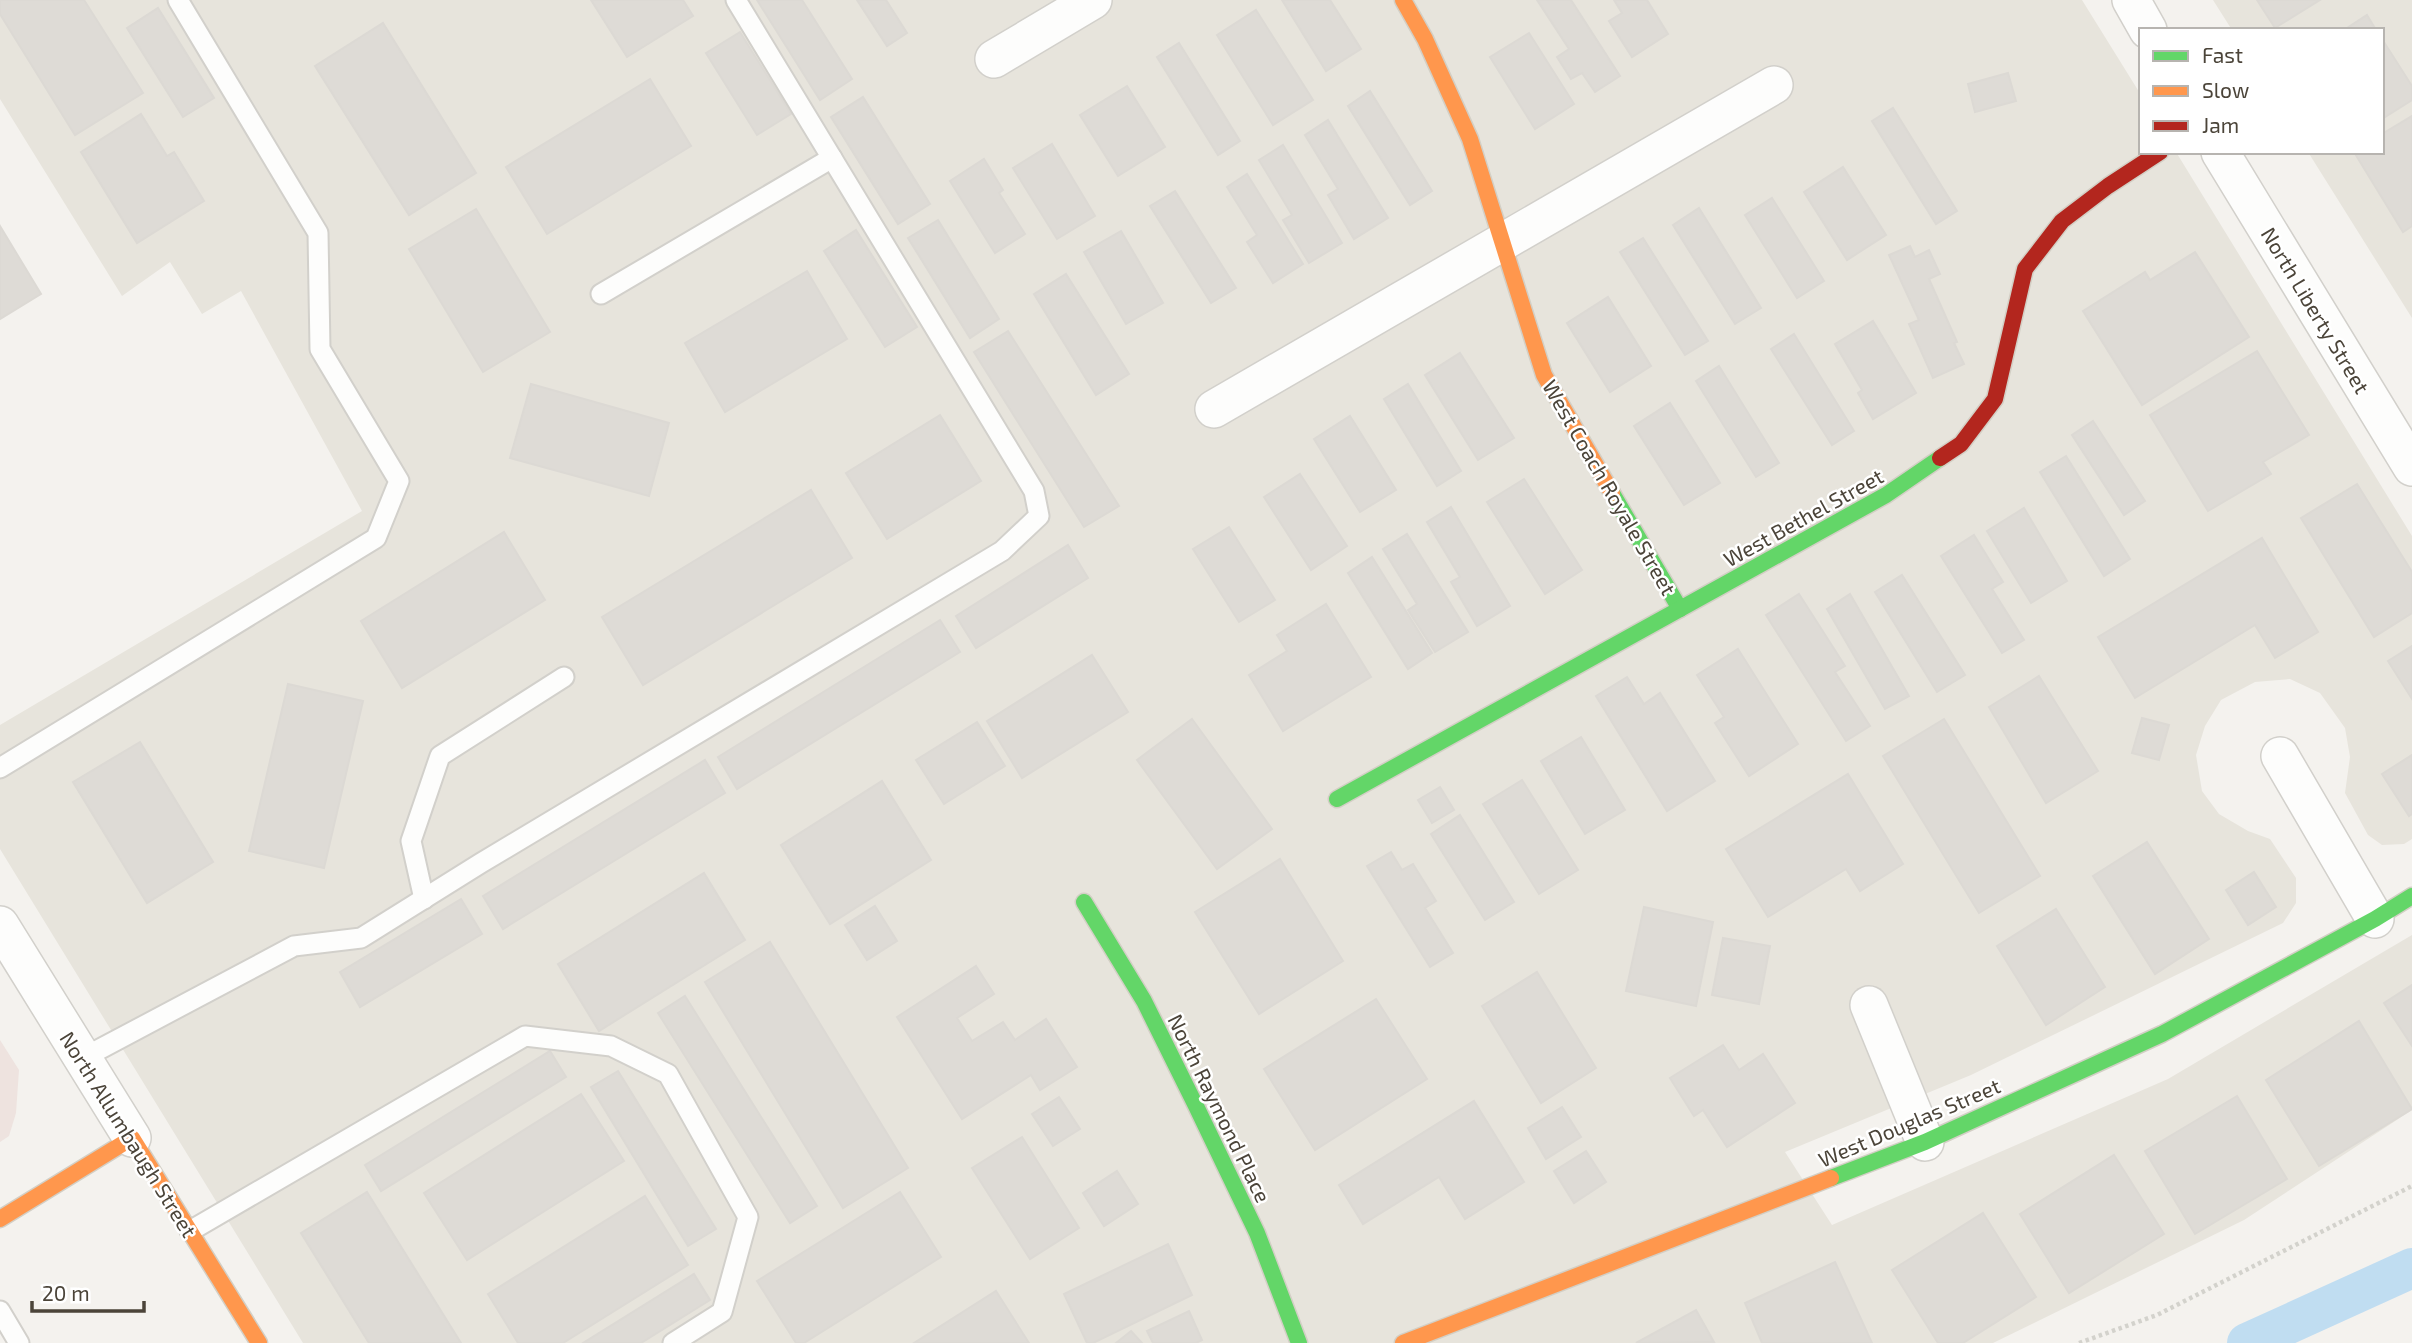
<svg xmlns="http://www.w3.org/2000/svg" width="2412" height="1343" font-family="'Exo 2',sans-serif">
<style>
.residential{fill:#e7e4dc}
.medical{fill:#eee3df}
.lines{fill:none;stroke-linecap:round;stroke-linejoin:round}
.canal{stroke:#c0ddf1;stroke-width:40}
.building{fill:#dedbd6;stroke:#dcd9d4;stroke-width:2}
.lane-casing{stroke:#d2d0cb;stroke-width:23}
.street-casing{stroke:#d2d0cb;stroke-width:40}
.fast-casing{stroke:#d3cfc5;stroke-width:19}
.slow-casing{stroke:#d3cfc5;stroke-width:19}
.jam-casing{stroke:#d3cfc5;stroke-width:19}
.path{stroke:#d3d2cc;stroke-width:4.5;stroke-dasharray:3.5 3.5;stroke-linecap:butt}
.lane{stroke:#fdfdfc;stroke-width:19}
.street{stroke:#fdfdfc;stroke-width:37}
.fast{stroke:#63d668;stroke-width:16}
.slow{stroke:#ff974d;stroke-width:16}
.jam{stroke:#b3261e;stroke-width:16}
.labels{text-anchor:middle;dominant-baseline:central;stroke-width:5;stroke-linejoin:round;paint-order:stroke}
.street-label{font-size:21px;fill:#4b4439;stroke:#fff}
</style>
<rect width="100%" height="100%" fill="#f4f2ee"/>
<g class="residential">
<path d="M0 0H2082L2141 95V152H2176L2412 536V839L2404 844 2382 845 2368 835 2345 793 2350 757 2345 728 2320 693 2290 679 2255 682 2221 700 2205 726 2196 755 2202 791 2219 814 2248 831 2270 839 2296 878V903L2283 923 1971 1075 1785 1152 1832 1225 2168 1079 2412 935V1110L2244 1220 1993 1343H303L0 849V725L362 511 241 291 202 314 170 262 122 296 0 99Z"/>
<path d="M2213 0H2412V318L2308 152H2382V30H2232Z"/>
</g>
<path class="medical" d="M0 1040 19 1070 16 1113 9 1136 0 1142Z"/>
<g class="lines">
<path class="canal" d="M2247 1343 2412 1268"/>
</g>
<g class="building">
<path d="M0 0H84L143 93 75 135 0 14Z"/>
<path d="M591 0H683L693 16 627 57Z"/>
<path d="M757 0H802L852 79 820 100Z"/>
<path d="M857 0H886L907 33 887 46Z"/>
<path d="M1282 0H1330L1361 49 1326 71Z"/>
<path d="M1537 0H1571L1620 76 1595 92 1582 73 1571 79 1557 57 1569 49Z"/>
<path d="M1614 0H1647L1668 34 1632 57 1609 21 1622 13Z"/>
<path d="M2257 0H2320L2275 28Z"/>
<path d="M158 8 214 98 183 117 127 28Z"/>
<path d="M1256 10 1313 100 1273 125 1217 35Z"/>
<path d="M2367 15 2376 30H2344Z"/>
<path d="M383 23 476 173 409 215 315 66Z"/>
<path d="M740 32 791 114 757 135 706 53Z"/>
<path d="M1529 33 1574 104 1535 129 1490 57Z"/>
<path d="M2382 39 2412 86V100L2382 119Z"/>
<path d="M1179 43 1240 141 1218 155 1157 57Z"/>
<path d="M2008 73 2016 101 1975 112 1968 84Z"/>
<path d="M650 79 691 146 547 234 506 167Z"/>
<path d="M1127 86 1165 147 1118 176 1080 115Z"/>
<path d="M1370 91 1432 191 1410 205 1348 106Z"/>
<path d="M863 97 930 204 898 224 831 117Z"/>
<path d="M1893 108 1957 211 1936 224 1872 121Z"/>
<path d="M141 114 167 156 174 152 204 201 137 243 81 152Z"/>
<path d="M2412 116V226L2403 232 2354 152H2382V134Z"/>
<path d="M1328 120 1388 218 1354 239 1328 195 1338 189 1305 135Z"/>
<path d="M1052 144 1095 216 1057 239 1013 168Z"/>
<path d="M1283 145 1342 243 1309 263 1283 220 1292 215 1259 160Z"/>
<path d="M984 159 1003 190 999 193 1025 234 995 253 950 181Z"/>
<path d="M1843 167 1886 235 1847 260 1804 192Z"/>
<path d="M1247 174 1303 264 1273 283 1247 242 1257 235 1227 187Z"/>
<path d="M1175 191 1236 288 1211 303 1150 206Z"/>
<path d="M1772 198 1824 281 1797 298 1745 215Z"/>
<path d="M1699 208 1761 308 1735 324 1673 225Z"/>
<path d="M476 209 550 332 483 372 409 249Z"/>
<path d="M938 220 999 319 970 338 908 238Z"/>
<path d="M0 226 41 294 0 319Z"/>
<path d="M856 230 917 327 885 347 824 251Z"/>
<path d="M1121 231 1163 303 1126 324 1084 252Z"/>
<path d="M1643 238 1708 341 1685 355 1620 252Z"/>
<path d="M1910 246 1915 257 1929 250 1940 274 1929 279 1957 342 1954 343 1964 364 1933 378 1909 324 1919 320 1889 255Z"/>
<path d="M2195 252 2249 337 2142 405 2083 311 2145 272 2150 280Z"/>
<path d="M807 271 847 339 725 412 685 343Z"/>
<path d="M1066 274 1129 374 1096 395 1034 294Z"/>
<path d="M1608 297 1651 366 1610 392 1567 323Z"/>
<path d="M1873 321 1916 393 1873 419 1858 393 1862 390 1835 344Z"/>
<path d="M1008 331 1119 506 1084 527 974 352Z"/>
<path d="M1794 334 1854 431 1832 445 1771 349Z"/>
<path d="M2257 351 2309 435 2263 462 2271 474 2208 511 2150 415Z"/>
<path d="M1460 353 1514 438 1478 460 1425 375Z"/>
<path d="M1719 366 1779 463 1756 477 1696 381Z"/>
<path d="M531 384 669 423 649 496 510 458Z"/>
<path d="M1408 384 1461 471 1437 486 1384 399Z"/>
<path d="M1670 403 1720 483 1684 505 1634 426Z"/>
<path d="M940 415 981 481 887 539 846 473Z"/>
<path d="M1350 416 1396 490 1360 512 1314 439Z"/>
<path d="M2093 421 2145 501 2124 515 2072 435Z"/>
<path d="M2066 456 2130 559 2104 576 2040 472Z"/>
<path d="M1300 474 1347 546 1311 570 1264 497Z"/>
<path d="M1524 479 1582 570 1545 594 1487 502Z"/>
<path d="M2357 484 2412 572V613L2374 637 2301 518Z"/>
<path d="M811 490 852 558 643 685 602 617Z"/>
<path d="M1451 507 1510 606 1477 626 1451 582 1460 577 1427 522Z"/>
<path d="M2024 508 2067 581 2031 603 1987 531Z"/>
<path d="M1229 527 1275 600 1239 622 1193 549Z"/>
<path d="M504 532 545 600 402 688 361 621Z"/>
<path d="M1407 534 1468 632 1435 652 1408 610 1417 604 1383 549Z"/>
<path d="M1974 535 2003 582 1992 589 2024 640 2002 653 1941 556Z"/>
<path d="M2262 538 2318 632 2275 658 2255 625 2135 698 2098 637Z"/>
<path d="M1068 545 1088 578 976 648 956 616Z"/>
<path d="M1372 557 1432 653 1408 669 1348 573Z"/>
<path d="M1902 575 1965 675 1937 692 1875 592Z"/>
<path d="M1799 594 1845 666 1835 672 1870 726 1846 741 1766 615Z"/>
<path d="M1850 594 1909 696 1885 709 1827 609Z"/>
<path d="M1326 604 1371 677 1283 731 1249 675 1287 651 1277 635Z"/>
<path d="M940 620 960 652 737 789 718 757Z"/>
<path d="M2412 646V699L2388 661Z"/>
<path d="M1738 649 1798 744 1749 776 1715 723 1724 717 1697 675Z"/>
<path d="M1092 655 1128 712 1022 778 987 721Z"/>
<path d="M2039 676 2098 771 2046 803 1989 707Z"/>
<path d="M1627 677 1644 704 1660 693 1715 781 1667 811 1596 696Z"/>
<path d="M288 684 363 701 324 868 249 851Z"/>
<path d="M2142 718 2169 725 2159 760 2132 753Z"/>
<path d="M1192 719 1272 829 1217 869 1137 760Z"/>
<path d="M1944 719 2040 876 1979 913 1883 756Z"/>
<path d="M977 722 1005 766 944 804 916 760Z"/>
<path d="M1581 737 1625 810 1585 834 1541 761Z"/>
<path d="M140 742 213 862 147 903 73 782Z"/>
<path d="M2412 755V814L2409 816 2382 774Z"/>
<path d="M705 760 725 793 503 929 483 896Z"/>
<path d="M1848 774 1903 864 1860 891 1846 869 1768 917 1726 849Z"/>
<path d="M1522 780 1578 870 1539 894 1483 804Z"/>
<path d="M882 781 931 860 830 924 781 845Z"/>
<path d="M1440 787 1454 810 1432 823 1418 800Z"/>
<path d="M1460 815 1514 902 1485 920 1431 834Z"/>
<path d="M2147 842 2209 939 2155 974 2093 876Z"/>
<path d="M1391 852 1402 870 1413 864 1436 901 1425 908 1453 953 1430 967 1367 866Z"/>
<path d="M1280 859 1343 961 1259 1014 1195 912Z"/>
<path d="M2254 872 2276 907 2248 925 2226 890Z"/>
<path d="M704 873 745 940 599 1031 558 964Z"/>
<path d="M461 899 482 934 360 1007 340 972Z"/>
<path d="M875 906 897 941 867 960 845 925Z"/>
<path d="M1644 907 1713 922 1696 1006 1626 991Z"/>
<path d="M2056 909 2105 987 2046 1025 1997 946Z"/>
<path d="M1723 938 1770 946 1759 1004 1712 995Z"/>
<path d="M770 942 908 1168 843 1208 705 982Z"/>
<path d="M976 966 994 994 957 1018 972 1041 1003 1022 1015 1040 1046 1019 1077 1067 1040 1090 1031 1075 962 1119 897 1017Z"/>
<path d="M1537 972 1596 1068 1541 1103 1482 1006Z"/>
<path d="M2412 985V1046L2384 1003Z"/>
<path d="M685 996 817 1206 790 1223 658 1013Z"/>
<path d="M1376 999 1427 1079 1315 1150 1264 1069Z"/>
<path d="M2359 1021 2412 1109 2319 1166 2266 1080Z"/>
<path d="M1723 1045 1739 1070 1763 1054 1795 1103 1727 1147 1703 1110 1694 1116 1670 1078Z"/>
<path d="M550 1051 566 1077 381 1191 365 1165Z"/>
<path d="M618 1071 716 1229 688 1246 591 1087Z"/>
<path d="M581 1094 624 1161 467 1260 424 1193Z"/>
<path d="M2237 1096 2287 1179 2195 1234 2145 1151Z"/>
<path d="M1059 1097 1080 1129 1053 1146 1032 1114Z"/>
<path d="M1474 1101 1524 1182 1465 1219 1439 1177 1363 1224 1339 1185Z"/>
<path d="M1562 1107 1581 1137 1546 1159 1528 1128Z"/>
<path d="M1022 1137 1079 1228 1030 1259 972 1168Z"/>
<path d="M1586 1151 1606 1182 1574 1203 1554 1171Z"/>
<path d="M2114 1155 2164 1234 2069 1293 2020 1214Z"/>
<path d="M1117 1171 1138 1204 1104 1226 1083 1193Z"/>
<path d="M367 1192 461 1343H369L301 1233Z"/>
<path d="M900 1192 941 1257 804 1343H796L757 1281Z"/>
<path d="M645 1196 688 1265 563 1343H518L488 1294Z"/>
<path d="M1983 1213 2036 1297 1963 1343H1938L1892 1270Z"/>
<path d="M1168 1244 1192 1295 1093 1343H1087L1064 1294Z"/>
<path d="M1835 1262 1872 1343H1762L1745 1303Z"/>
<path d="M694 1274 710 1300 641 1343H583Z"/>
<path d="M996 1291 1029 1343H914Z"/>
<path d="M1696 1310 1714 1342 1636 1343Z"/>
<path d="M1189 1311 1202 1340 1196 1343H1153L1147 1331Z"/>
<path d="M1131 1331 1142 1343H1116Z"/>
</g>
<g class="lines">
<g class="lane-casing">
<g id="lane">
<path d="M601 294 832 158"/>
<path d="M0 768 376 538 399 481 320 349 318 233 178 0"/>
<path d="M424 899 411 841 440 756 564 677"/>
<path d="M83 1058 294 946 361 938 481 863 1002 551 1039 516 1034 491 736 0"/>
<path d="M190 1231 525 1036 611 1046 668 1074 748 1217 722 1312 673 1343"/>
<path d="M0 1311 19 1343"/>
</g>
</g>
<g class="street-casing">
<g id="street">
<path d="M2131 0 2148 30"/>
<path d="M994 59 1093 0"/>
<path d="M2220 152 2412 467"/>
<path d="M1214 409 1774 85"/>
<path d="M2280 756 2375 919"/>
<path d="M0 925 132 1138"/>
<path d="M1869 1005 1925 1142"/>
</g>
</g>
<g class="fast-casing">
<g id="fast">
<path d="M1612 493 1680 609"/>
<path d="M1337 799 1886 495 1940 458"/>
<path d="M1084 902 1144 1001 1196 1106 1257 1233 1299 1343"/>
<path d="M1831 1178 1925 1142 2162 1034 2375 919 2412 896"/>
</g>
</g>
<g class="slow-casing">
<g id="slow">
<path d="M1403 0 1425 39 1470 139 1544 375 1612 493"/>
<path d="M0 1219 132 1138 259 1343"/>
<path d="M1403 1343 1831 1178"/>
</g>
</g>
<g class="jam-casing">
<path id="jam" d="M1940 458 1961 444 1995 399 2025 269 2062 221 2108 186 2160 152"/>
</g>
<path class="path" d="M2079 1343 2157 1315 2412 1186"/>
<use href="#lane" class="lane"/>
<use href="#street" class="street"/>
<use href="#fast" class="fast"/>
<use href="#slow" class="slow"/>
<use href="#jam" class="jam"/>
</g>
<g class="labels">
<g class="street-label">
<text transform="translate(2316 310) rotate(59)">North Liberty Street</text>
<text transform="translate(1610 487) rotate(60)">West Coach Royale Street</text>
<text transform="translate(1803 517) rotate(-29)">West Bethel Street</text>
<text transform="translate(1220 1108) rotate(64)">North Raymond Place</text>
<text transform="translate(1909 1122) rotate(-23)">West Douglas Street</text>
<text transform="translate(129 1134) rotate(58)">North Allumbaugh Street</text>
</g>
</g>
<rect x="2139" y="28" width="245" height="126" fill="#ffffff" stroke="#b7b4b0" stroke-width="2"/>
<rect x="2153" y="51" width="35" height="10" fill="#63d668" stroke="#b7b4b0" stroke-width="2"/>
<text x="2202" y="63" font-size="21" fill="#4b4439">Fast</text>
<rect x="2153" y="86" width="35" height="10" fill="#ff974d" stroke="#b7b4b0" stroke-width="2"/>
<text x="2202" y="98" font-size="21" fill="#4b4439">Slow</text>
<rect x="2153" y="121" width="35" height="10" fill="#b3261e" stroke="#b7b4b0" stroke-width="2"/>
<text x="2202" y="133" font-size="21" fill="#4b4439">Jam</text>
<path d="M32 1301v10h112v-10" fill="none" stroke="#4b4439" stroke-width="3.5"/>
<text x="42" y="1301" font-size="21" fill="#4b4439" stroke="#ffffff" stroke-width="5" paint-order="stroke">20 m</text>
</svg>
